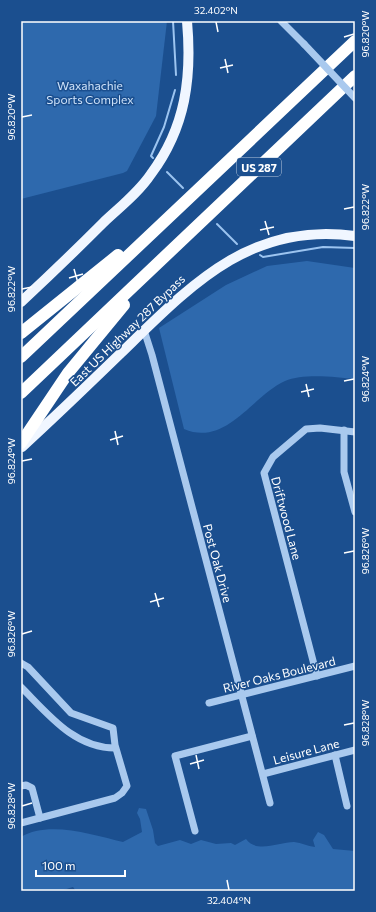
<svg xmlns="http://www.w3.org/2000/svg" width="376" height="912" font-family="Commissioner,sans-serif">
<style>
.green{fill:#2e69ad}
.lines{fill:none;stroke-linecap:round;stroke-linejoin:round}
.stream{stroke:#9cc4f0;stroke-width:2}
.minor{stroke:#a9c9ee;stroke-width:7}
.major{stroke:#f0f6ff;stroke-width:10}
.highway{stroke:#fff;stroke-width:12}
.minor-bridge{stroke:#a9c9ee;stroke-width:7}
.ticks{fill:none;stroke:#fff;stroke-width:1.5}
.labels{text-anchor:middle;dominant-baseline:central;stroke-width:3;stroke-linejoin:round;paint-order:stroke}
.shield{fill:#1b4f8f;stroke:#bbcadd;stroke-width:1}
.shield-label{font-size:11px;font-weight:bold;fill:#fff}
.park-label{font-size:12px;fill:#cfe3fa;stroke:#1b4f8f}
.street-label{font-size:12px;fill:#fff;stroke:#1b4f8f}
.neatline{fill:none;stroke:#fff;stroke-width:1.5}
.ticks-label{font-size:10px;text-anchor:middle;fill:#fff}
</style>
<rect width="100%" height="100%" fill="#1b4f8f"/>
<g class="green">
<path d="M21 21H167L156 116 127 171 123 173 21 199Z"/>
<path d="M307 261 355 268V379C336 377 303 373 285 381 252 396 226 447 184 429L159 328 226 285 267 266Z"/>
<path d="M139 808 146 809 153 830 155 843 158 846 180 840 191 844 201 840 216 844 231 843 235 845 246 839C257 854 279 842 294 842 302 843 307 846 315 847L313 840 318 832 324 835 333 849 355 851V891H76L73 887 60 891H21V837C48 820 94 835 123 842L142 832 140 819 137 813Z"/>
</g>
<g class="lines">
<g class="stream">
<path d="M173 21 176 75"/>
<path d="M153 158 151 156 164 127 175 90"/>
<path d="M167 172 183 188"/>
<path d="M217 224 237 244"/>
<path d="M260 255 263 257 323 247 355 248"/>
</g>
<g class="minor">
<path d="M281 21 304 44"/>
<path d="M144 330 152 355 270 803"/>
<path d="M344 430V472L355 512"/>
<path d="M21 663 28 667 71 713 113 728 115 745 127 786 122 793 115 798 21 823"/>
<path d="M317 676 264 473 273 457 306 429 320 428 355 432"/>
<path d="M21 687C48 714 74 748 115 748"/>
<path d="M209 703 355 666"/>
<path d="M335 755 347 806"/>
<path d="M263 774 355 750"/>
<path d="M21 786 26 785 32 788 40 818"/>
<path d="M195 831 175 756 252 736"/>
</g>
<g class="major">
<path d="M21 302C49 276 77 249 104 222 120 207 139 192 151 174 186 127 192 77 187 21"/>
<path d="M22 447C56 416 89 384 121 353 190 286 250 221 355 236"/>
</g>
<g class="highway">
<path d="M21 333 118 255"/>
<path d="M21 357 355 41"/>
<path d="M21 393 355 76"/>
<path d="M21 443 68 373 124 305"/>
</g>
<path class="minor-bridge" d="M304 44 355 98"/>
</g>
<path class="ticks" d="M216 22 218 32M344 37 354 34M225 59 228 73M220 68 233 65M22 117 32 115M344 209 354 207M265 221 269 235M260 230 274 227M74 269 78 283M69 278 83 274M22 289 32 287M344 381 354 379M306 384 309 397M301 392 314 389M115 431 118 445M110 440 123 436M22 461 32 459M344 553 354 551M155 593 159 607M150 602 164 598M22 634 32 631M344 725 354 723M196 755 199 769M190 764 204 760M22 806 32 803M227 880 229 890"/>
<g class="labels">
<rect class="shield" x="237" y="158" width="44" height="18" rx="3"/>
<g class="shield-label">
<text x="259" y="167">US 287</text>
</g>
<g class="park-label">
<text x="90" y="85">Waxahachie<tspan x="90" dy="14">Sports Complex</tspan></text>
</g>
<g class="street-label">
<text transform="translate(127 330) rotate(-44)">East US Highway 287 Bypass</text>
<text transform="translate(287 518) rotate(75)">Driftwood Lane</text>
<text transform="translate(218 563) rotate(75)">Post Oak Drive</text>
<text transform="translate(279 674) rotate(-14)">River Oaks Boulevard</text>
<text transform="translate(306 751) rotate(-15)">Leisure Lane</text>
</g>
</g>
<rect width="376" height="912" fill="none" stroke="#1b4f8f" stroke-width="44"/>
<path d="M36 870v6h89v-6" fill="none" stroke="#ffffff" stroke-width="2"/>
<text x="42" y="870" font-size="12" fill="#ffffff" stroke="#1b4f8f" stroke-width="3" paint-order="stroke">100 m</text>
<rect x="22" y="22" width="332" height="868" class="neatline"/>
<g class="ticks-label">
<text x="216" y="14">32.402°N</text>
<text transform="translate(365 34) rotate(-90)" y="4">96.820°W</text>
<text transform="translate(11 117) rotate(-90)" y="4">96.820°W</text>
<text transform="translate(365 207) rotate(-90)" y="4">96.822°W</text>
<text transform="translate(11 289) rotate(-90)" y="4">96.822°W</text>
<text transform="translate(365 379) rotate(-90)" y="4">96.824°W</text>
<text transform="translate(11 461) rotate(-90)" y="4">96.824°W</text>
<text transform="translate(365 551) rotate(-90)" y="4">96.826°W</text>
<text transform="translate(11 634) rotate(-90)" y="4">96.826°W</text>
<text transform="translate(365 723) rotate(-90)" y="4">96.828°W</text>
<text transform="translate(11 806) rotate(-90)" y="4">96.828°W</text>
<text x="229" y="904">32.404°N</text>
</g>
</svg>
